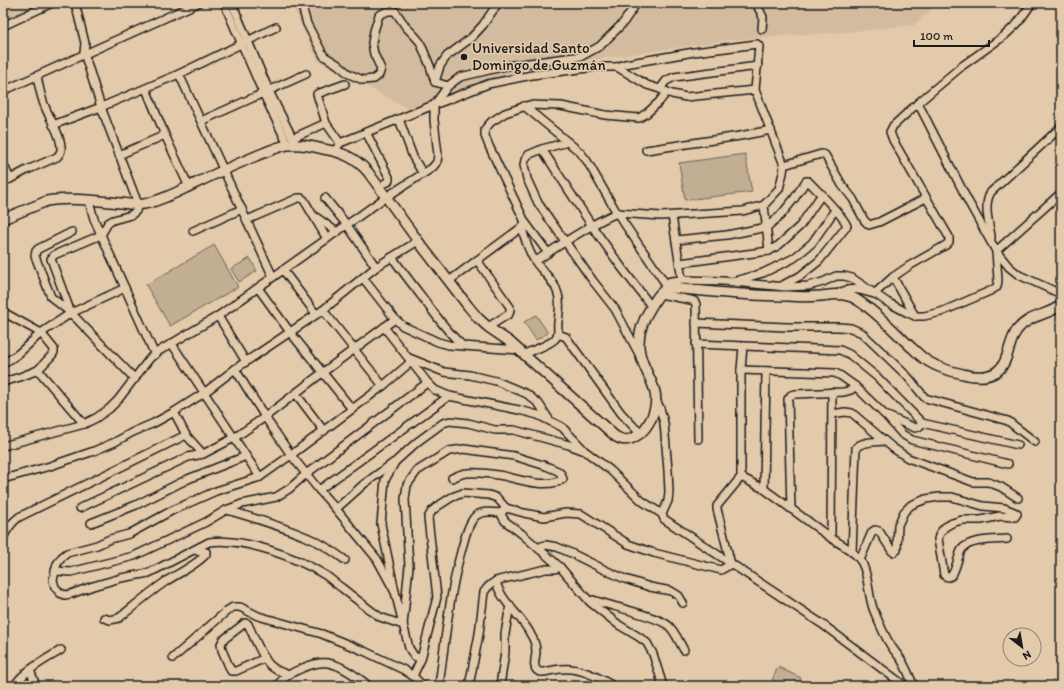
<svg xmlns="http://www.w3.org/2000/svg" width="1064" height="689" font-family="Itim,sans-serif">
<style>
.built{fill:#d2bb9f}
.green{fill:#c1ae93;stroke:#6e6558}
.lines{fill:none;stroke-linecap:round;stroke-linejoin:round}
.minor-casing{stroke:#1c1c1c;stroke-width:10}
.major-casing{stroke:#1c1c1c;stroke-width:12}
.minor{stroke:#e2caab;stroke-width:7}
.major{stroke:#e2caab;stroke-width:9}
.poi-dot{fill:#1c1c1c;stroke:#e2caab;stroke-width:1.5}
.labels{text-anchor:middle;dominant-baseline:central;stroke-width:3.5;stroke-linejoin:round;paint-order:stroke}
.poi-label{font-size:15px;fill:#1c1c1c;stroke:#e2caab;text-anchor:start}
</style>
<rect width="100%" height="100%" fill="#e2caab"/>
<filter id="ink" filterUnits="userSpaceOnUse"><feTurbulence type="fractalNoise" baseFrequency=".025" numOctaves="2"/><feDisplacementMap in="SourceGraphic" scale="8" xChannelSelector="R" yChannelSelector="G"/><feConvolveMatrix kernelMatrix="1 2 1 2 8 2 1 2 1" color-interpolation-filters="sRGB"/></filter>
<g filter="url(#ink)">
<g class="built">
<path d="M3 3H63L3 31Z"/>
<path d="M291 3H939L914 25 848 32 791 35 729 40 551 66 503 75 478 82 411 110 318 61Z"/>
</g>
<g class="green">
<path d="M745 154 752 192 685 200 679 163Z"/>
<path d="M214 245 238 287 170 326 146 285Z"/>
<path d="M250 258 257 271 239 282 231 269Z"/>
<path d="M536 315 548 333 536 340 524 322Z"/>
<path d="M778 667 801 678 797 686H784L772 680Z"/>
</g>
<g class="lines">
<g class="minor-casing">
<g id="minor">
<path d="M75 3 85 43 84 53 101 107 138 204 136 211 131 215 113 220 108 223 101 235 54 255 51 259 71 313 135 379"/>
<path d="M224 3 263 93 288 145"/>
<path d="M232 3 269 91 296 145"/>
<path d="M301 3 307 24 324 56 337 64 349 74 363 80 374 79 379 75 381 69 374 54 372 43 374 31 379 15 388 11H395L406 27 414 35 420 42 430 66 435 82"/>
<path d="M756 3 763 17 762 29"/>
<path d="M3 26 52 3"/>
<path d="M179 74 273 277"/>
<path d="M448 86 435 82 440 66 447 56 471 38 483 25 498 3"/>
<path d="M146 89 165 135 189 187"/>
<path d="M660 89 666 81 674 77 758 66"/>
<path d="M3 91 198 3"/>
<path d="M524 106 580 152 587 161 617 213 665 283 664 288"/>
<path d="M399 119 413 157 423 174"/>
<path d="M201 121 306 74"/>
<path d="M53 125 101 107 179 74 276 27"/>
<path d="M366 132 389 177V180L388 182 385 183"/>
<path d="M293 138 326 123"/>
<path d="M568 142 542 149 528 155 525 160 524 165 527 179 538 203 593 281 615 309 639 354"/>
<path d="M340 143 326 123 317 94 345 84"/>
<path d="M542 149 592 226 622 268 651 306"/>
<path d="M646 150 740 136 771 130"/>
<path d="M335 151 340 143 426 108 488 84 532 75 596 67H617L647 85 660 89 672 94 686 97 755 90"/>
<path d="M119 155 165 135"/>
<path d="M3 163 10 179"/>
<path d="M784 165 821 154 825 155 842 185 853 199 864 220 869 225 879 222 926 198"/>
<path d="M3 182 10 179 27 170 57 157C60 154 62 151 61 146 60 133 51 121 46 109 41 99 39 87 37 76"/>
<path d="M1061 193 996 251 1009 267 1019 275 1061 294"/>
<path d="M325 198 347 225 376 267"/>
<path d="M89 201 94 219 155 355"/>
<path d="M764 205 769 251"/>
<path d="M672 216 682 280"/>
<path d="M316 217 337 232"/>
<path d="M247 220 298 198H301L304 200 327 239"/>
<path d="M193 231 242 209"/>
<path d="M676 240 727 235 767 227 780 216 794 199 806 181H808C815 188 845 218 847 226L819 261 800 276 781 286"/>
<path d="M990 240 991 239V236C989 223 983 204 991 192L1061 127"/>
<path d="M548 253 525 222 489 146 485 136V129L491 122 505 113 529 105 561 106 605 115 639 118 647 113 659 102 667 92"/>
<path d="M392 257C402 271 412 284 422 297 435 314 446 331 462 345"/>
<path d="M477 260 510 307V310L509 314 488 327"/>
<path d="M536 261C552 250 569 239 586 229 596 223 607 217 617 213L661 216 743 211 764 205 779 189 783 173 784 165 755 90 759 46 757 44 694 52 625 64 617 67"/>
<path d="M680 263 769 251 779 245 800 226 822 194"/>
<path d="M283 270 316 314"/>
<path d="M893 277 915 316"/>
<path d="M363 278 395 319 403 326 438 342 449 345 519 350"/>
<path d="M449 281 522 227"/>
<path d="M735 281 763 273 794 258 812 243 835 210"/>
<path d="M665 283 671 281 682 280 723 281 785 287 808 286 823 282 836 276H844L852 278 887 302 908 313 915 316H924L941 312 990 291 997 287 998 280 996 251 968 201 918 103"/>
<path d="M258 288 290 332 352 409"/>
<path d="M660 294 691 300 694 301 696 304 698 439"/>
<path d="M837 294C850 286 861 290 874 294L893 277 909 266 946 245 949 242V237L893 140 890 132 893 126 918 103 962 66 1004 36 1017 24 1032 3"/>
<path d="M323 310 383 386"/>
<path d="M3 312 41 333 54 349V352L53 354 38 370 20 377 3 382"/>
<path d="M71 313 51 297 35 256 36 251 38 249 72 232"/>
<path d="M218 316 246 362"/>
<path d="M696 323 787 327H839L851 328 862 333 908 377 925 398 1008 421 1035 442"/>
<path d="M384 327 427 382 435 390 449 396 519 410 538 415 562 427 583 449"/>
<path d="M558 334 566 337 621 413 635 428 641 433"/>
<path d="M172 344 260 477"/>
<path d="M696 344 840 350 849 354 877 377 922 423 1018 445"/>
<path d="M524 354C532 351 550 344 555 339 560 334 557 329 558 322 559 313 561 303 558 294 555 282 545 274 537 264 530 255 524 238 522 227L525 222"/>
<path d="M409 358 444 372 470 375 496 381 527 394 539 404 550 421"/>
<path d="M411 362 383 386 291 455 260 477 216 491 173 510 129 534 110 539 97 545 67 553 62 557 57 564 53 580 55 587 60 593 65 595 71 594 93 586 121 578 149 573 209 542C243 537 296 557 325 575 331 579 336 584 342 588 352 596 362 604 373 612L380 617 403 625 409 566 405 499 407 485 417 471 449 451 464 449 514 456 546 466 558 471 561 474 563 479C548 489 521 480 504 476 492 474 479 472 467 473 462 473 457 476 452 478"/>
<path d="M3 364 18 354 41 333 71 313 125 288"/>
<path d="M235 369 265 417 291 455 319 490 336 509 377 559 395 592 409 648 414 656 421 659"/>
<path d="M38 370 84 424"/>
<path d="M741 370 835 373 841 376 855 386 885 415 915 428 919 427 922 423"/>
<path d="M832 392 831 538C842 545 856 552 862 563 869 576 868 597 874 611 879 623 884 635 891 646 895 652 899 656 902 661 907 669 910 678 914 686"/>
<path d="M296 394 324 431"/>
<path d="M656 400 660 408 664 423 668 470 669 492 668 501 662 514 664 519 822 624 905 686"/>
<path d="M174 412 186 435 203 454"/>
<path d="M832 414 845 412 852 413 893 448 908 458 973 482H988L1001 487 1018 498"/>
<path d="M887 417 902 434 912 440 1008 464"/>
<path d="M3 446 84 424 96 418 109 409 118 400 150 358 159 351 218 316 386 197 432 168 437 162 438 155 434 120V105L448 86 460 77 506 66 582 56 600 46 623 23 634 7 635 3"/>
<path d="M741 477 764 489 831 538"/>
<path d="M3 479 50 466 94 451 115 442 133 432 154 423 174 412 204 393 235 369 323 310 376 267 418 241"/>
<path d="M764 489 766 371"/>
<path d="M319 490 449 396"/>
<path d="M80 508 188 457 203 454 234 438 265 417 322 373 395 319"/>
<path d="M336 509 364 484 393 463"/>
<path d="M791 509 788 399 791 395 795 394 844 392 851 390 855 386"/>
<path d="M227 510C254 518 285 527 311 539 323 544 334 552 345 560"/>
<path d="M501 513 506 508 524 513 544 517 566 513 581 514 628 544 654 553 721 570 731 564 717 509V506L741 477V370L743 346"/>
<path d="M91 523 136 505 188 479 246 456"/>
<path d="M3 538C7 529 11 523 19 517L186 435"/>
<path d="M539 549 542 546 546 545 557 547 573 554 605 570 625 579 650 587 671 591 679 596 683 603"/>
<path d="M852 552 856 448C861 441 876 442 884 441"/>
<path d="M860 560 872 532 875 530 879 531 892 551 894 552 897 550 898 525 904 512 911 505 926 499 939 497H952L983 506 1004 508 1014 512 1017 514 1015 517 1000 516 981 520H962L952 523 945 527 940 533 938 539 944 575C955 585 957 555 962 549 970 539 995 540 1007 539"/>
<path d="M55 571 71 572 134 556 206 522 226 510 242 504 276 497 289 489 306 474 427 383"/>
<path d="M496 581C500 601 522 616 531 635 534 640 536 647 536 652 536 658 531 669 540 672 544 673 555 669 561 669 579 667 597 676 613 686"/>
<path d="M395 592 381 524 385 480 395 462 417 442 443 423 450 421 468 423 495 430H514L569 445 585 451 610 470 642 501 662 514"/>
<path d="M590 601 593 600C610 606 658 616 669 626 676 633 679 642 684 650"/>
<path d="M104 618 110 620 119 618C134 606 149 593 165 582 178 573 197 565 206 554V552L195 550"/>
<path d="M173 658 228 610 233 607H240L258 616 322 634 364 651 404 670 413 676 423 686"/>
<path d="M265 658 236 671H231L222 650 221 644 223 640 245 623 248 624C253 635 263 660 271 666 276 671 283 673 289 675"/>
<path d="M30 670 36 686"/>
<path d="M413 676 421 659 437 597 428 518 432 511 438 506 452 497 463 493 489 495 497 498 506 508"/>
<path d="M14 686C25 670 45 660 61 650"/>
<path d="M277 686C285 673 317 659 332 664 342 666 360 679 369 686"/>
<path d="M438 686 440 678C446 634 450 590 462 548 465 538 467 527 473 519 479 510 492 512 501 513L502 516 505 521 522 534 560 567 590 602 619 625 639 637 647 643 653 654 663 686"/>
<path d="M469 686 479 634 484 592C488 586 493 582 499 580L546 569H555L560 567"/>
<path d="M500 686 505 652V634L510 605"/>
</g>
</g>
<g class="major-casing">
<path id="major" d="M3 219 47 201C68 197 98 201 120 203 128 204 136 205 144 204 161 201 177 192 192 185 213 175 234 165 256 156 266 152 277 147 287 145 299 144 312 146 323 149 342 152 356 158 368 172L418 241 468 306 478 318 488 327 510 342 615 436C622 441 628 441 635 437 643 433 647 426 651 419 666 387 641 375 639 347 638 332 645 316 653 304 658 295 663 288 673 288 711 292 749 296 788 296 799 297 810 297 821 296 830 295 839 293 848 296 855 297 860 302 866 306 882 318 896 333 911 347 915 350 918 354 922 357 934 367 949 371 963 374 974 377 986 378 996 372 1009 364 1008 342 1017 330 1030 314 1047 316 1061 305"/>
</g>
<use href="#minor" class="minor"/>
<use href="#major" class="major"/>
</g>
</g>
<circle class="poi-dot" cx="464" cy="57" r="4"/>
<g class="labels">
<g class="poi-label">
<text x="472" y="48">Universidad Santo<tspan x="472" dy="17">Domingo de Guzmán</tspan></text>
</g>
</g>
<rect width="1064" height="689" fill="none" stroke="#e2caab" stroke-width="16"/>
<rect x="8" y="8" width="1048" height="673" fill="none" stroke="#1c1c1c" stroke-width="1.5" filter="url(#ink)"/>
<g transform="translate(1022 647) rotate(149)"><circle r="19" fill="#e2caab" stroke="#938472"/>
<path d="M0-3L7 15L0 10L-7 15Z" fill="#1c1c1c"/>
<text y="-6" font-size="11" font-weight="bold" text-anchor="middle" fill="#1c1c1c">N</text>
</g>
<path d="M914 40v6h75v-6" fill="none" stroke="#1c1c1c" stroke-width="2"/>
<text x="920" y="40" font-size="12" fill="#1c1c1c" stroke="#e2caab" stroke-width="3" paint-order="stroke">100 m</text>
</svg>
